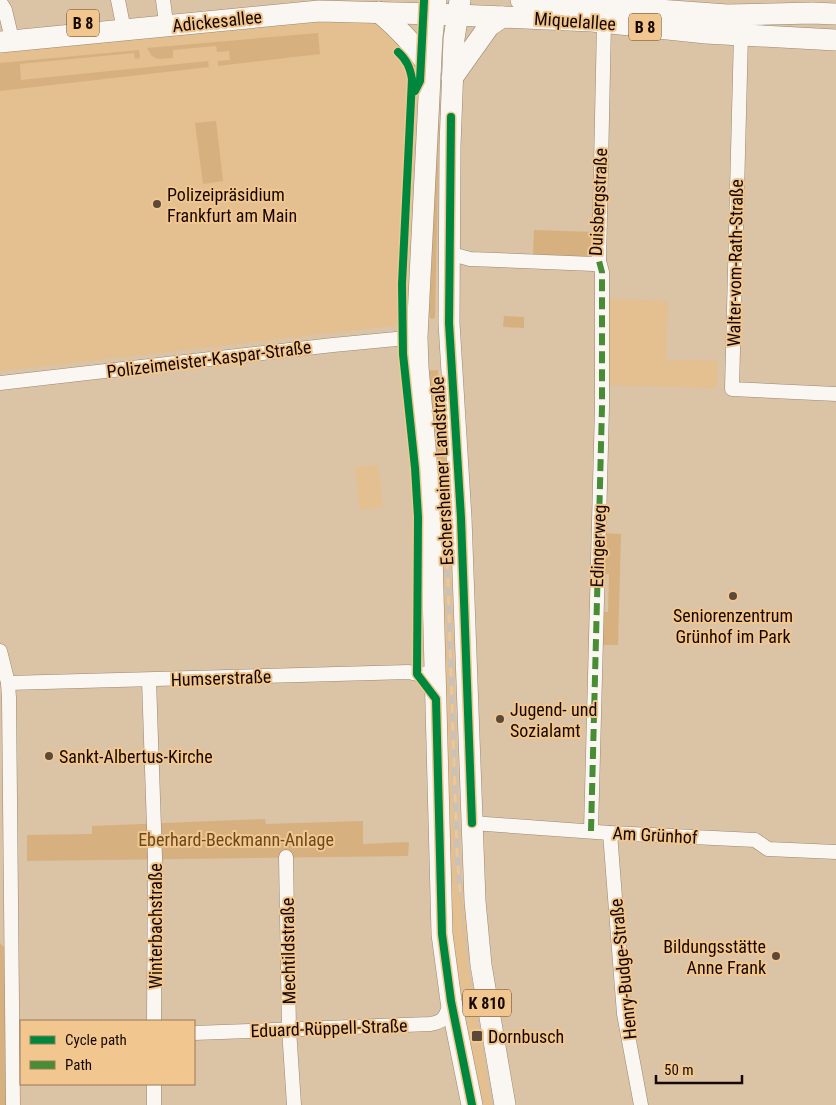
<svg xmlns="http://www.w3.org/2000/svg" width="836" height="1105" font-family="'Roboto Condensed',sans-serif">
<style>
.built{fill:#e4bf90}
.green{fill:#d7b080}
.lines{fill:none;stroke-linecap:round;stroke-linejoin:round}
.minor-casing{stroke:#9a8870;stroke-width:15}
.primary-casing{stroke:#9a8870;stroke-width:22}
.minor{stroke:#faf6f2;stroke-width:14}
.primary{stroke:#faf6f2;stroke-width:21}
.tram{stroke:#c9c2ba;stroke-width:1}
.rail-casing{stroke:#c9c2ba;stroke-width:5}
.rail{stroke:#f1c68f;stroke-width:3;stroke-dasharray:9;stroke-linecap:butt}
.quiet{stroke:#488d35;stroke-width:6;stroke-dasharray:12 6;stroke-linecap:butt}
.cycleway-casing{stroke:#f1c68f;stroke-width:11}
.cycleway{stroke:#00873e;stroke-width:8}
.poi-dot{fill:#5b493a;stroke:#f1c68f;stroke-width:2}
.labels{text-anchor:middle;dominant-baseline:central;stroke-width:4;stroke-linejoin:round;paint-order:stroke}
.shield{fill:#f1c68f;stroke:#58412b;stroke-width:1}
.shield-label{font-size:16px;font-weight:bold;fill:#160800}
.street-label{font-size:18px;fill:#160800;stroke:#f1c68f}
.poi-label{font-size:18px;fill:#160800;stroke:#f1c68f;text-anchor:start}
.park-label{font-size:18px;fill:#6a4a1c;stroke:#f1c68f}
</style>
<rect width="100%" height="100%" fill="#dbc3a5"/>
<g class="built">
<path d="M290 21 376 22 419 65 401 325 0 371V49Z"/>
<path d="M608 299 668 301 666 360 718 361 717 388 606 385Z"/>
<path d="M378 465 383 507 360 510 355 467Z"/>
<path d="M450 524 460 858 465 911 500 1105H478L449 927H453L451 898 438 525Z"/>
</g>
<g class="green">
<path d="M318 33 320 54 218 66V61L230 60 229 51 217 52 216 46 173 50V58C158 59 154 62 147 48Z"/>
<path d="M139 50 140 58 135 59 134 53 20 64 21 80 208 61 209 67 0 91V63Z"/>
<path d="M440 78 435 318 432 319 429 317Z"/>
<path d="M216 121 223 181 203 184 195 123Z"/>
<path d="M534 230 594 232 593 252 589 257 533 254Z"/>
<path d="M504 316 524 317V328L503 327Z"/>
<path d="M438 370 444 453 449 475 451 509 436 510 423 371Z"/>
<path d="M604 533 621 534 618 645H600L601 612H608L609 574H602Z"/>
<path d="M265 819 266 824 363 821V844L409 842 408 856 27 861V835L92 834V826Z"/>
<path d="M0 943 4 947 8 1105H0Z"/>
</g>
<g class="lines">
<g class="minor-casing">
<g id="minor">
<path d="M118 0 122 20"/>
<path d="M163 0 165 15"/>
<path d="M0 2 5 10 10 31"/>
<path d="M741 34 732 389 836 394"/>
<path d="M448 253 470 259 594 264 599 261 604 23"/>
<path d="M0 383 333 345 417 337"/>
<path d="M0 651 8 683 9 698 13 1105"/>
<path d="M149 680 155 857 154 1021"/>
<path d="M8 683 409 672 417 674 435 673"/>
<path d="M472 823 610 833 755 840 768 849 836 852"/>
<path d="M591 831 602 407V272L599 261"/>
<path d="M610 833 624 1014 641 1105"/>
<path d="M286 857 289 1029 294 1105"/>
<path d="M194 1033 430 1024C445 1022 446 1016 450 1003"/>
<path d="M154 1084V1105"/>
</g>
</g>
<g class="primary-casing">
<g id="primary">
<path d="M436 0 432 37 417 337 418 367 431 516 442 934 451 1001 472 1105"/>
<path d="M460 0 454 39 450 146 449 323 461 518 475 901 481 965 505 1105"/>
<path d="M521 0 727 15 812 13 836 14"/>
<path d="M379 12C399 29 417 47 430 69"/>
<path d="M0 42 319 11 434 14 592 21 706 33 836 40"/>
<path d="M452 78 489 26 502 17"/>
</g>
</g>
<use href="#minor" class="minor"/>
<use href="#primary" class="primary"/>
<path class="tram" d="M460 892 464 933 493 1105"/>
<g class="rail-casing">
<path id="rail" d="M446 524 457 852 460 892"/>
</g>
<use href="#rail" class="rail"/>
<path class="quiet" d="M591 831 602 407V272L599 261"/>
<g class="cycleway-casing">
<g id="cycleway">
<path d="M398 52C407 60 410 68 412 79L402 284 403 354 415 468 418 517 417 674 436 699 442 934 451 1001 472 1105"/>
<path d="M415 91 420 81 424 0"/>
<path d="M451 117 449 323 461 518 472 823"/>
</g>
</g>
<use href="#cycleway" class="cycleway"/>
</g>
<g class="poi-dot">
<circle cx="157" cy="204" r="5"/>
<circle cx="733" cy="596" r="5"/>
<circle cx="500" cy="719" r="5"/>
<circle cx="49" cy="756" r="5"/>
<circle cx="776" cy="956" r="5"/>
<rect x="471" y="1030" width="12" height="12" rx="2.5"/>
</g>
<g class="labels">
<g class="shield">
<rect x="67" y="9.5" width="32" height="27" rx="4"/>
<rect x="629" y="13.5" width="32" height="27" rx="4"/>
<rect x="463" y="989.5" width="48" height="27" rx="4"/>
</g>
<g class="shield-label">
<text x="83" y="23">B 8</text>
<text x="645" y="27">B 8</text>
<text x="487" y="1003">K 810</text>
</g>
<g class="street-label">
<text transform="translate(217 21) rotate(-6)">Adickesallee</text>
<text transform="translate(575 21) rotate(4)">Miquelallee</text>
<text transform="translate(598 202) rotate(-87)">Duisbergstraße</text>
<text transform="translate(735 263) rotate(-89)">Walter-vom-Rath-Straße</text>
<text transform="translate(209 359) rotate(-7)">Polizeimeister-Kaspar-Straße</text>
<text transform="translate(442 471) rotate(-93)">Eschersheimer Landstraße</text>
<text transform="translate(598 546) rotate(-88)">Edingerweg</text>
<text transform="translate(221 678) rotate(-2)">Humserstraße</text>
<text transform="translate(655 835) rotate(3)">Am Grünhof</text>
<text transform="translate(155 926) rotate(-90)">Winterbachstraße</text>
<text transform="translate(288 951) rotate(-91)">Mechtildstraße</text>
<text transform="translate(623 969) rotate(-96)">Henry-Budge-Straße</text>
<text transform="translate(329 1028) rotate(-2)">Eduard-Rüppell-Straße</text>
</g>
<g class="poi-label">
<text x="167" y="194">Polizeipräsidium<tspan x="167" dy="21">Frankfurt am Main</tspan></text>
<text x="733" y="615" text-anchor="middle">Seniorenzentrum<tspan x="733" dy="21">Grünhof im Park</tspan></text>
<text x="510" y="709">Jugend- und<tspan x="510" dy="21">Sozialamt</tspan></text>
<text x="59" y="756">Sankt-Albertus-Kirche</text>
<text x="766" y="946" text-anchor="end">Bildungsstätte<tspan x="766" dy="21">Anne Frank</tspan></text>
<text x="488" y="1036">Dornbusch</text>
</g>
<g class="park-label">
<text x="236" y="839">Eberhard-Beckmann-Anlage</text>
</g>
</g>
<rect x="20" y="1020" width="175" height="65" fill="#f1c68f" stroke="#997a56"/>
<rect x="30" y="1036" width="25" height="8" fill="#00873e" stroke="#997a56"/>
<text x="65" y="1045" font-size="15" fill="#160800">Cycle path</text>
<rect x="30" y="1061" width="25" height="8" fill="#488d35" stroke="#997a56"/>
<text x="65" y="1070" font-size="15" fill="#160800">Path</text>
<path d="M656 1075v8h86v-8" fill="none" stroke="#160800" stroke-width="2.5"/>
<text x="664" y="1075" font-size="15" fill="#160800" stroke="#f1c68f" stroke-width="4" paint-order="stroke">50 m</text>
</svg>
